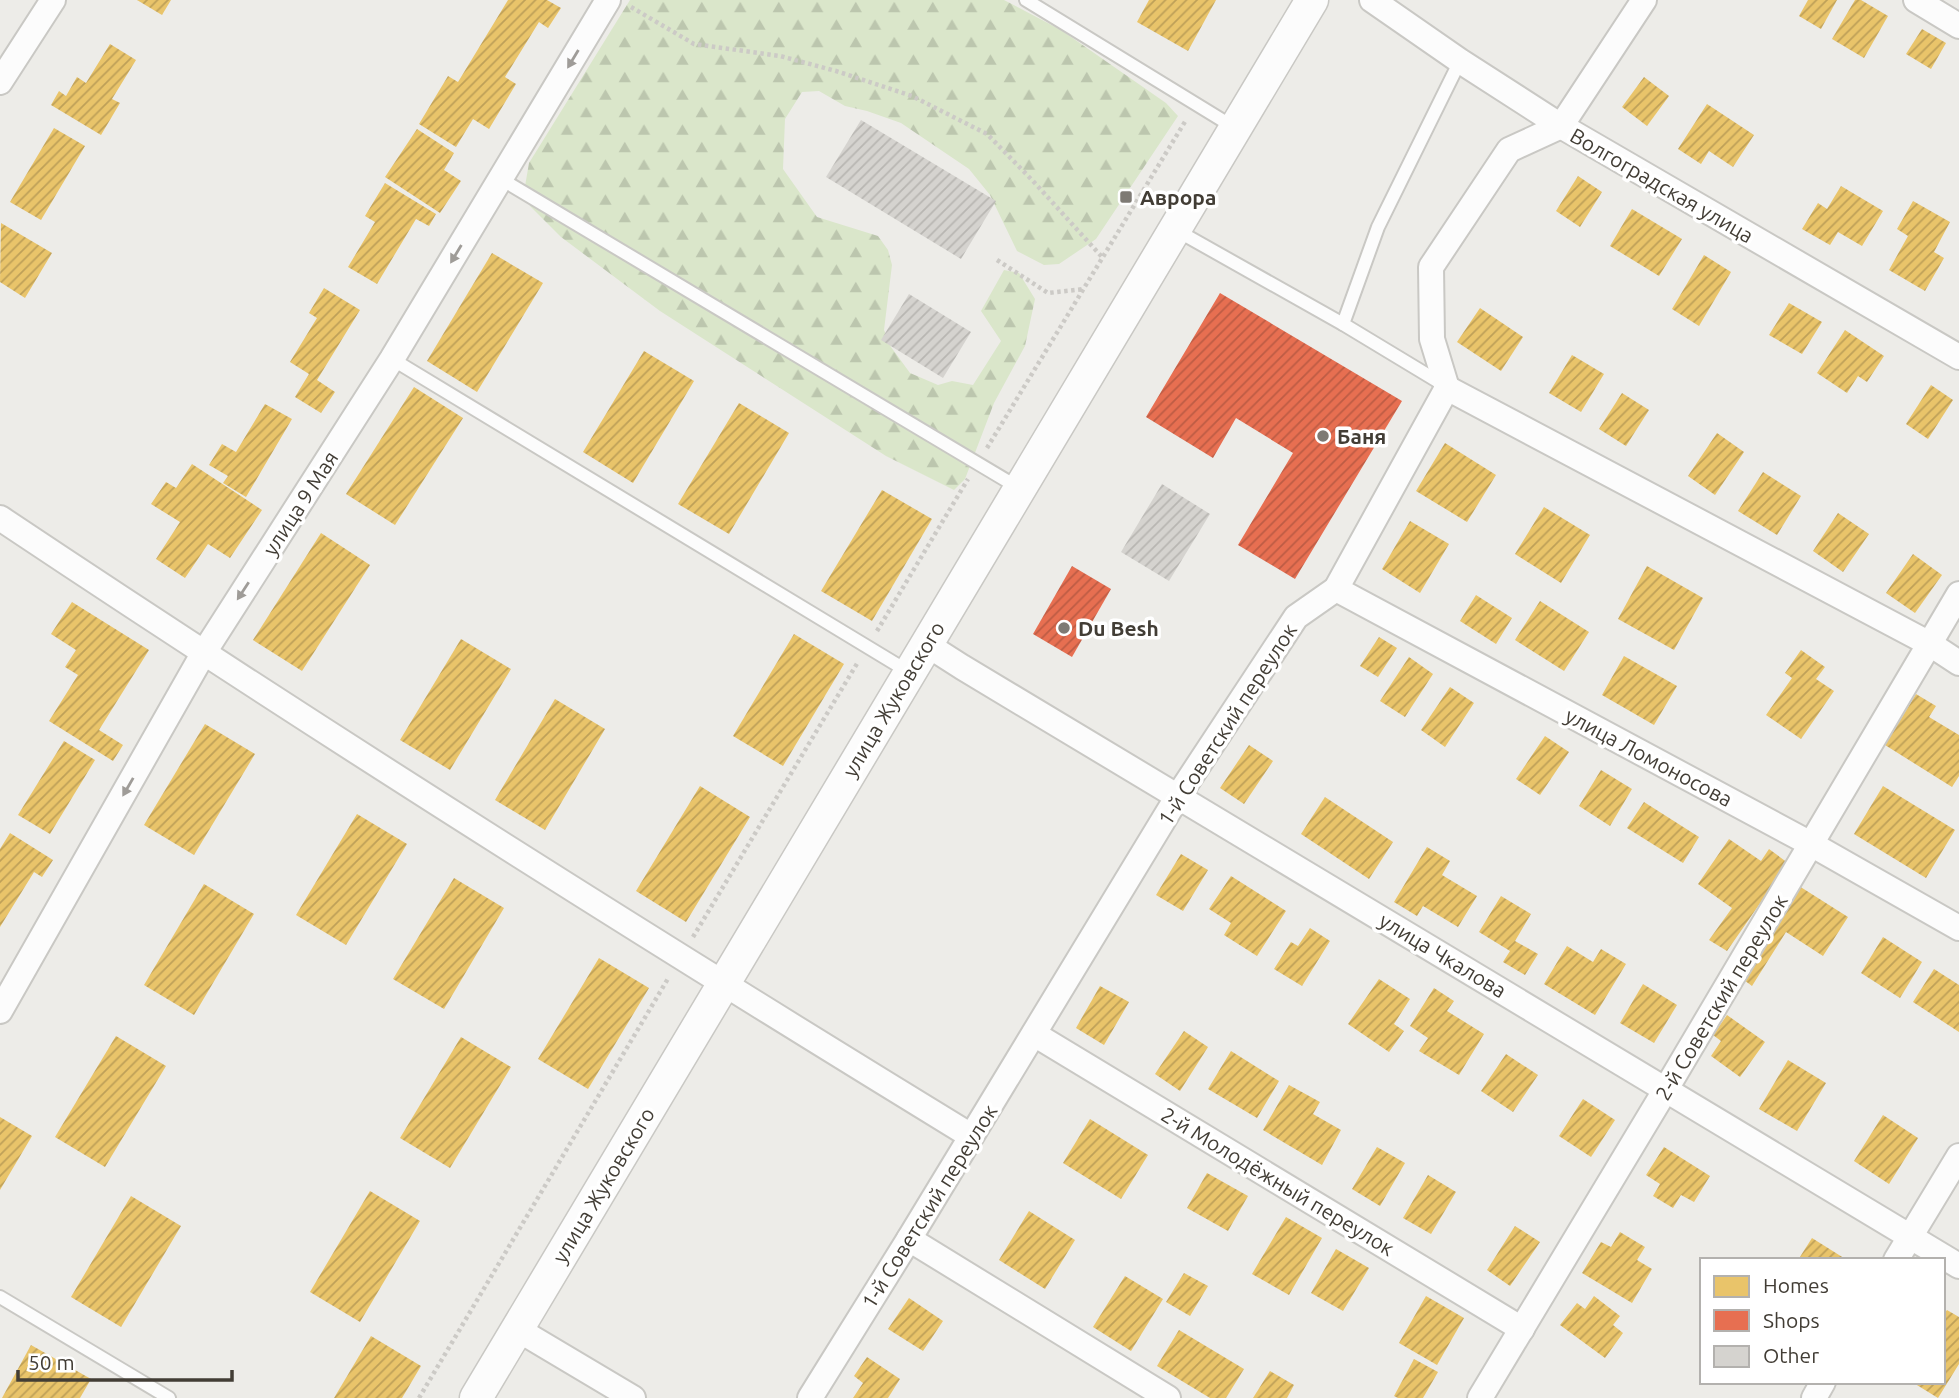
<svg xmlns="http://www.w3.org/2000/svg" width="1959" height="1398" font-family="Ubuntu,sans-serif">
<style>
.forest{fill:url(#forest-firs)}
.homes{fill:url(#homes-hatch)}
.shops{fill:url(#shops-hatch)}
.building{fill:url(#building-hatch)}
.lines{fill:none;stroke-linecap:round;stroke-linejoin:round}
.service-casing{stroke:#c9c8c4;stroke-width:16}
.minor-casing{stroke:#c9c8c4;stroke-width:28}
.tertiary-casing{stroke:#c9c8c4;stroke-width:35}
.path{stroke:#cccac6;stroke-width:4.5;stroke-dasharray:3.5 3.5;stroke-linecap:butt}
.service{stroke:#fcfcfc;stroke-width:12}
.minor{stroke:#fcfcfc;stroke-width:24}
.tertiary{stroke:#fcfcfc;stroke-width:32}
.oneway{fill:#9f9c98}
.poi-dot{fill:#7e7a74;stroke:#fff;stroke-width:2.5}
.labels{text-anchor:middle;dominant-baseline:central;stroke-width:7;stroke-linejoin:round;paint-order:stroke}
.street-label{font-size:21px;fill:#423d35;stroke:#fff}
.poi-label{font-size:21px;font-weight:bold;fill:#423d35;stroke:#fff;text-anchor:start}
</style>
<defs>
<pattern id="forest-firs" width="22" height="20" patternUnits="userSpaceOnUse" patternTransform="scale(1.75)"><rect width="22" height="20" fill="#dae6ca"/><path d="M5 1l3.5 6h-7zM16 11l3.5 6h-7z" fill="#bcc6ae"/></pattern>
<pattern id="homes-hatch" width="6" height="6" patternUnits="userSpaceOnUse" patternTransform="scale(1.75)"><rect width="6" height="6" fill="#e9c46a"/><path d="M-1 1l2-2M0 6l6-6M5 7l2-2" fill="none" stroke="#bea058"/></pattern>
<pattern id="shops-hatch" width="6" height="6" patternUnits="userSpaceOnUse" patternTransform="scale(1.75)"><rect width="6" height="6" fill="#e76f51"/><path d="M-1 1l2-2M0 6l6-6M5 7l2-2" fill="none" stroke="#bd5c44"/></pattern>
<pattern id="building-hatch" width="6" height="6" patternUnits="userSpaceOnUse" patternTransform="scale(1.75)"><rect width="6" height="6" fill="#d5d3cf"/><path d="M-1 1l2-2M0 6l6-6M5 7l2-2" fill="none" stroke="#b8b6b2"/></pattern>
</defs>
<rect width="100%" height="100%" fill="#edece8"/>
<path class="forest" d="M630 0H1004L1061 30 1166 103 1178 116 1096 239 1059 264 1044 265 1017 251 990 195 969 169 901 123 867 111 845 106 819 91 802 92 785 119 783 169 817 217 878 236 888 250 892 265 884 330 891 347 910 373 938 385 952 381 973 385 1001 341 981 311 1004 270 1019 273 1035 299 1025 346 994 403 965 479 954 490 886 456 660 311 561 237 530 206 524 192 529 163Z"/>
<g class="homes">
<path d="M137 0H171L162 15Z"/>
<path d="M508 0H547L561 8 548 28 539 22 505 77 516 84 489 129 473 119 456 147 419 124 448 76 458 82Z"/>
<path d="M1149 0H1216L1188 51 1137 22Z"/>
<path d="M1808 0H1837L1821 29 1799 16Z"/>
<path d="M1855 0H1861L1888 16 1864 58 1832 39Z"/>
<path d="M1922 29 1946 43 1931 69 1906 54Z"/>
<path d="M110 44 136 60 112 99 120 103 101 135 51 105 59 91 66 96 77 77 86 83Z"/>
<path d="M1644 77 1669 96 1647 126 1622 107Z"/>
<path d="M1707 104 1754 135 1733 167 1709 151 1701 164 1678 149Z"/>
<path d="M54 128 85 146 41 220 10 202Z"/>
<path d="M417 129 454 153 444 170 461 181 440 213 385 177Z"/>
<path d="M1578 176 1602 192 1580 227 1556 211Z"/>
<path d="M385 183 436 214 429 226 416 219 377 284 348 267 375 222 365 216Z"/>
<path d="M1841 186 1883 211 1862 246 1838 232 1830 245 1802 229 1818 203 1827 209Z"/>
<path d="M1913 201 1950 222 1934 252 1944 258 1925 291 1889 270 1908 236 1897 229Z"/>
<path d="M1632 209 1682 239 1659 276 1610 246Z"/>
<path d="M1 223 52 253 25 298 0 282Z"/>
<path d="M492 253 543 283 477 392 427 361Z"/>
<path d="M1704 255 1731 272 1699 326 1672 309Z"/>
<path d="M324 288 360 310 317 380 335 392 321 413 295 397 309 374 290 362 317 318 309 313Z"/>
<path d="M1789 303 1822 322 1802 354 1769 335Z"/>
<path d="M1480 308 1523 337 1501 371 1457 342Z"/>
<path d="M1845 330 1884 356 1867 382 1858 376 1847 393 1817 373Z"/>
<path d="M644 351 694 381 633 483 583 452Z"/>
<path d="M1572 355 1604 374 1581 412 1549 393Z"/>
<path d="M1931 385 1953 400 1928 439 1906 424Z"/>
<path d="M414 387 463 418 395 525 346 494Z"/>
<path d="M1622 393 1649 410 1626 446 1599 429Z"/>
<path d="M739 403 789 433 729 534 678 504Z"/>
<path d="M265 404 292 419 246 497 223 483 228 476 209 465 222 444 236 452Z"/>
<path d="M1717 433 1744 452 1715 495 1688 476Z"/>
<path d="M1445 443 1496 475 1467 522 1416 491Z"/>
<path d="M192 464 262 510 230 558 208 544 185 578 156 559 180 522 151 504 166 482 176 488Z"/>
<path d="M1763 472 1801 496 1777 535 1738 511Z"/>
<path d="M882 490 932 519 872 621 821 591Z"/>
<path d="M1544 507 1590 535 1561 583 1515 554Z"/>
<path d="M1838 513 1869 534 1843 572 1813 551Z"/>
<path d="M1410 521 1449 544 1420 593 1382 569Z"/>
<path d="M321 533 370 565 302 671 253 640Z"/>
<path d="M1913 554 1942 575 1915 613 1886 593Z"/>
<path d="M1647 566 1703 598 1674 650 1618 619Z"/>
<path d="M1476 595 1512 618 1496 644 1460 621Z"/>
<path d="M1540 601 1589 632 1564 671 1515 640Z"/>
<path d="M72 602 149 650 99 730 123 745 113 761 49 721 78 675 65 667 76 650 51 634Z"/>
<path d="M794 634 844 664 783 766 733 736Z"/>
<path d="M1379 637 1397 648 1378 677 1360 666Z"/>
<path d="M461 639 511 669 450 770 400 740Z"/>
<path d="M1801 650 1825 667 1816 679 1834 691 1801 739 1766 715 1792 678 1785 673Z"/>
<path d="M1624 656 1677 686 1654 725 1602 695Z"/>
<path d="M1409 657 1433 674 1405 717 1380 701Z"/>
<path d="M1450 687 1474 703 1445 747 1421 730Z"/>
<path d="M1916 694 1936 706 1929 717 1959 735V776L1952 787 1885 745Z"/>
<path d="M555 699 605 729 545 830 495 800Z"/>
<path d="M205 724 255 754 194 855 144 825Z"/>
<path d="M1545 736 1569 752 1540 795 1516 779Z"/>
<path d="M64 741 95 760 50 834 18 815Z"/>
<path d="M1249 745 1273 761 1244 804 1220 788Z"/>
<path d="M1601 770 1632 789 1610 826 1579 806Z"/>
<path d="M700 786 750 817 686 922 636 891Z"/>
<path d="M1883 786 1955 830 1926 878 1854 834Z"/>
<path d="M1325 797 1393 842 1369 879 1301 834Z"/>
<path d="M1644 802 1699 837 1683 863 1627 828Z"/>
<path d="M357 814 407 844 346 945 296 915Z"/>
<path d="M10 833 53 860 42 877 34 872 0 927V849Z"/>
<path d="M1729 839 1761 861 1769 849 1788 863 1727 951 1709 940 1732 908 1698 884Z"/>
<path d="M1427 847 1450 861 1442 875 1477 896 1458 927 1423 906 1417 916 1394 902Z"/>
<path d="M1181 854 1208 870 1183 911 1156 895Z"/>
<path d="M1231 876 1286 911 1257 956 1224 935 1231 923 1209 909Z"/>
<path d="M454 878 504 908 444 1009 393 979Z"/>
<path d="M204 884 254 914 194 1015 144 985Z"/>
<path d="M1799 886 1848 917 1823 956 1786 932 1752 986 1740 977Z"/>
<path d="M1501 896 1531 914 1515 941 1538 954 1525 975 1503 962 1510 951 1479 932Z"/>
<path d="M1310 928 1330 941 1302 986 1274 969 1291 942 1298 946Z"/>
<path d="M1883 937 1922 962 1900 998 1861 973Z"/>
<path d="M1567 946 1593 962 1601 949 1626 964 1595 1015 1544 984Z"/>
<path d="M599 958 649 988 588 1089 538 1059Z"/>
<path d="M1934 969 1959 985V1032L1913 1002Z"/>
<path d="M1379 979 1410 999 1394 1024 1404 1031 1389 1052 1348 1024Z"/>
<path d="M1643 984 1677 1005 1654 1043 1620 1023Z"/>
<path d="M1100 986 1129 1002 1104 1045 1076 1028Z"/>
<path d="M1434 988 1454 1001 1447 1011 1484 1034 1459 1075 1419 1051 1428 1038 1410 1026Z"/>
<path d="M1727 1015 1765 1042 1740 1077 1711 1056 1721 1041 1713 1035Z"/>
<path d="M1184 1031 1208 1047 1180 1091 1155 1074Z"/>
<path d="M116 1036 166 1066 105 1167 55 1137Z"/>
<path d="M461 1037 511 1067 450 1168 400 1138Z"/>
<path d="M1231 1051 1279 1081 1257 1118 1208 1089Z"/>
<path d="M1506 1054 1538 1075 1513 1112 1481 1091Z"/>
<path d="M1788 1060 1826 1083 1797 1131 1759 1109Z"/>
<path d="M1289 1085 1320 1102 1313 1114 1341 1130 1322 1165 1263 1130Z"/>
<path d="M1583 1099 1615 1120 1591 1157 1559 1136Z"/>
<path d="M1883 1115 1918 1138 1889 1184 1854 1161Z"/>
<path d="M0 1117 32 1136 0 1190Z"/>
<path d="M1090 1119 1148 1155 1121 1199 1063 1163Z"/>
<path d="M1377 1147 1405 1163 1380 1206 1352 1189Z"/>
<path d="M1664 1147 1710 1176 1694 1202 1681 1195 1673 1208 1653 1196 1660 1184 1646 1175Z"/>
<path d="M1207 1173 1248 1196 1228 1231 1187 1208Z"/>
<path d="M1428 1175 1456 1192 1431 1234 1403 1218Z"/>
<path d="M370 1191 420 1221 360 1322 310 1292Z"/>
<path d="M131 1196 181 1226 121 1327 71 1297Z"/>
<path d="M1029 1211 1075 1240 1045 1289 999 1260Z"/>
<path d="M1286 1217 1322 1238 1289 1295 1252 1274Z"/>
<path d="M1515 1226 1540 1242 1510 1286 1487 1270Z"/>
<path d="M1620 1232 1645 1247 1637 1260 1652 1269 1632 1303 1582 1273 1601 1242 1611 1247Z"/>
<path d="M1812 1238 1847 1260H1798Z"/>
<path d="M1336 1249 1369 1268 1343 1311 1311 1293Z"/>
<path d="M1184 1273 1208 1286 1190 1316 1166 1302Z"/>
<path d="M1125 1276 1163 1299 1131 1351 1093 1327Z"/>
<path d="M1426 1296 1464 1318 1437 1365 1399 1343Z"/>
<path d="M1594 1296 1620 1316 1613 1325 1623 1333 1605 1358 1560 1325 1577 1303 1585 1309Z"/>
<path d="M909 1298 943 1321 923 1351 888 1329Z"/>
<path d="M1947 1310 1959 1317V1364L1938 1398 1912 1382H1943V1315Z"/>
<path d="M1179 1330 1244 1369 1226 1398H1210L1157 1366Z"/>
<path d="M371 1336 421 1366 402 1398H334Z"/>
<path d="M31 1345 91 1379 80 1398H2Z"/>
<path d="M867 1357 900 1379 888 1398H853L863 1383 854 1376Z"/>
<path d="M1414 1359 1438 1372 1423 1398H1398L1394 1396Z"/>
<path d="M1270 1371 1294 1385 1287 1398H1253Z"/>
</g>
<g class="shops">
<path d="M1220 293 1402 401 1295 579 1238 545 1293 453 1236 418 1213 458 1146 417Z"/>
<path d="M1072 566 1111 589 1072 657 1033 634Z"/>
</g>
<g class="building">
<path d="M861 120 996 201 961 259 826 177Z"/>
<path d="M909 294 971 332 943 378 881 340Z"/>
<path d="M1162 484 1210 514 1169 581 1121 552Z"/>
</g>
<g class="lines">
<g class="service-casing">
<g id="service">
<path d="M1026 0 1235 128"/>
<path d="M501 179 1019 488"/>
<path d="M1176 230 1343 324"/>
<path d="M392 359 909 672"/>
<path d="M1444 385 1343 324 1378 227 1460 61"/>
<path d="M0 1297 169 1398"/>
</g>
</g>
<g class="minor-casing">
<g id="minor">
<path d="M1372 0 1460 61 1561 126 1959 357"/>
<path d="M1916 0 1959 26"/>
<path d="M0 82 53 0"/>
<path d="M1447 388 1930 644 1959 663"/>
<path d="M0 518C319 731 644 936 971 1136"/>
<path d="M1336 589 1811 844 1959 928"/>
<path d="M926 644 962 667 1959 1266"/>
<path d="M0 1011 203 654 392 359 608 0"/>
<path d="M1034 1034 1522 1329"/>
<path d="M909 1239 1168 1398"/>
<path d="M1896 1260 1959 1156"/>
<path d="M517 1329 633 1398"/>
<path d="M810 1398 909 1239 1178 796 1296 617 1336 589 1447 388 1432 339 1431 267 1509 150 1561 126 1644 0"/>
<path d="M1480 1398 1666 1089 1959 594"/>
<path d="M1814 1398 1823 1382"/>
</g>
</g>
<g class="tertiary-casing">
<path id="tertiary" d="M476 1398 1312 0"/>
</g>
<g class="path">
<path d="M631 7 694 44 780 56 836 71 912 96 987 134 1033 181 1102 257"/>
<path d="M997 260 1048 293 1084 289"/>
<path d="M987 448 1186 120"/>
<path d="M877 631 968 479"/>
<path d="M693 937 858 662"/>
<path d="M419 1398 669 977"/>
</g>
<use href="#service" class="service"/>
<use href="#minor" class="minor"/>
<use href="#tertiary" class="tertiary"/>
</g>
<defs><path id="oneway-solid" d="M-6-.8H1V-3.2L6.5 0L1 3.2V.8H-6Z" transform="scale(1.75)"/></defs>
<g class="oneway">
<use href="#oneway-solid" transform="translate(573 59) rotate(121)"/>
<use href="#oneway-solid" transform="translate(456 254) rotate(121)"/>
<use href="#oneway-solid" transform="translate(243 591) rotate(123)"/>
<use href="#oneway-solid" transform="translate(128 787) rotate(120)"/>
</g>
<g class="poi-dot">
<rect x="1119" y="190" width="14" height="14" rx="3.5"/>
<circle cx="1323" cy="436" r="7"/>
<circle cx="1064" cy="628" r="7"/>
</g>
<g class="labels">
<g class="street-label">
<text transform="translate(1662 185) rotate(30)">Волгоградская улица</text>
<text transform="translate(300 503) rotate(-57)">улица 9 Мая</text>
<text transform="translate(893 699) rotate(-59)">улица Жуковского</text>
<text transform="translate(1227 724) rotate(-57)">1-й Советский переулок</text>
<text transform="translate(1649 757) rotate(28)">улица Ломоносова</text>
<text transform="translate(1443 955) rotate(31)">улица Чкалова</text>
<text transform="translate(1721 997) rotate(-59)">2-й Советский переулок</text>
<text transform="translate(1278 1181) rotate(31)">2-й Молодёжный переулок</text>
<text transform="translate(603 1185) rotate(-59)">улица Жуковского</text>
<text transform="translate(929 1206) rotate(-58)">1-й Советский переулок</text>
</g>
<g class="poi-label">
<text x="1140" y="197">Аврора</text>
<text x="1337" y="436">Баня</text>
<text x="1078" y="628">Du Besh</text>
</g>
</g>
<rect x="1700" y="1258" width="245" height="126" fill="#ffffff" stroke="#b3b1ae" stroke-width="2"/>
<rect x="1714" y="1276" width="35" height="21" fill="#e9c46a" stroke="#b3b1ae" stroke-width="2"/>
<text x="1763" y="1293" font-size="21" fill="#423d35">Homes</text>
<rect x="1714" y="1310" width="35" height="21" fill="#e76f51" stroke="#b3b1ae" stroke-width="2"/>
<text x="1763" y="1328" font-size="21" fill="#423d35">Shops</text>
<rect x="1714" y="1346" width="35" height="21" fill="#d5d3cf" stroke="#b3b1ae" stroke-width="2"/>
<text x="1763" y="1363" font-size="21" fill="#423d35">Other</text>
<path d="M18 1370v10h214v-10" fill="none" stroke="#423d35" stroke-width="3.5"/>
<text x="28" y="1370" font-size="21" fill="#423d35" stroke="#ffffff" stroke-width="5" paint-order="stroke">50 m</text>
</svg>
